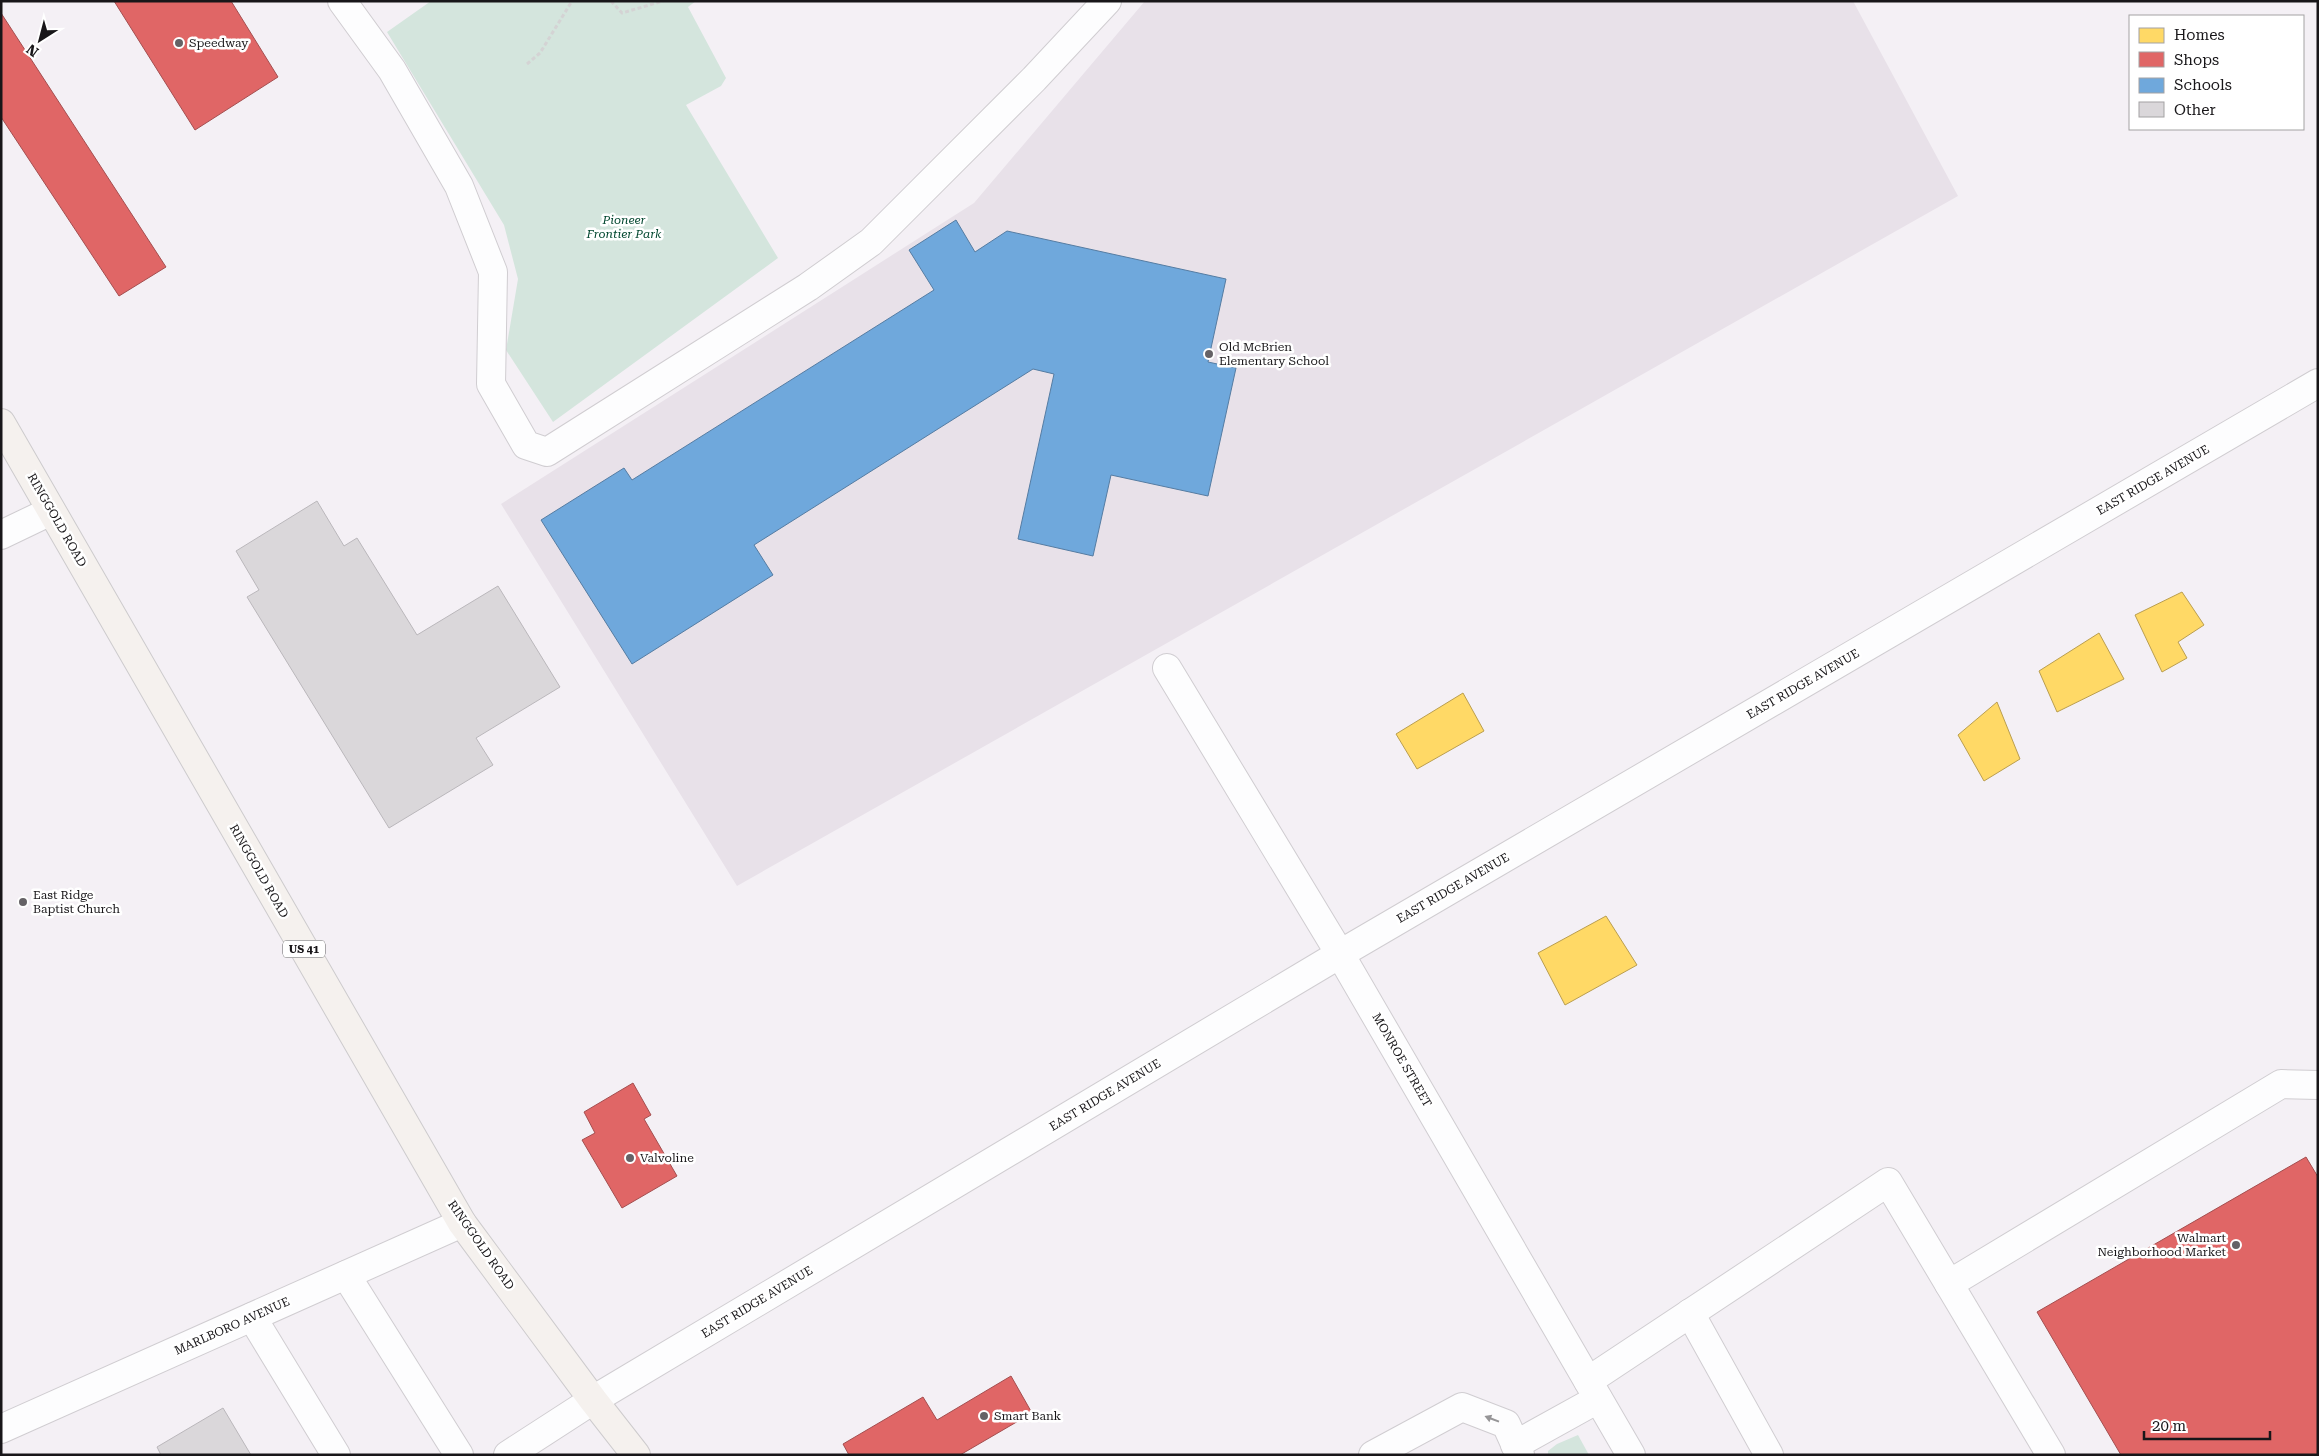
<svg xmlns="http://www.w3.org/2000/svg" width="2319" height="1456" font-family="'Roboto Serif',serif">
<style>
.built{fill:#e8e1e9}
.green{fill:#d4e5dd}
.homes{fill:#ffd966;stroke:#ba9e4f}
.shops{fill:#e06666;stroke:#a44e4f}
.schools{fill:#6fa8dc;stroke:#557ca2}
.building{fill:#dad7da;stroke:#bab7bb}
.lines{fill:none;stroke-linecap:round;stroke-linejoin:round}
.minor-casing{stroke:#d0cdd1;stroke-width:30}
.major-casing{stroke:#cdcbcd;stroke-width:30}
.path{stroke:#d4d3d4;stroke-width:3;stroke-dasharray:4 2.5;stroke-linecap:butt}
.minor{stroke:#fdfdfe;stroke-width:28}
.major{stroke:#f5f1ee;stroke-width:28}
.oneway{fill:#969597}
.poi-dot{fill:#656266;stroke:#fff;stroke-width:2}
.labels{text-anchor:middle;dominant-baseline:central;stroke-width:5;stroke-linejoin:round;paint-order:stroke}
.shield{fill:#fff;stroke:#5d5c5e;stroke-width:1}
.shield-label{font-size:11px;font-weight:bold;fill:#181619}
.poi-label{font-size:12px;fill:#181619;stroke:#fff;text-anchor:start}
.park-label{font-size:12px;font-style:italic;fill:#01462e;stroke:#fff}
.street-label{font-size:12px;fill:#181619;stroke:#fff}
</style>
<rect width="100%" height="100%" fill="#f4f0f5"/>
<path class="built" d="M1145 1H1853L1958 196 737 886 501 504 974 203Z"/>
<g class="green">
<path d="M431 1H696L688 7 726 78 721 86 686 105 778 258 553 422 506 350 518 279 504 225 387 32Z"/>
<path d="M1578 1435 1589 1455H1548V1451L1557 1444Z"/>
</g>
<g class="homes">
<path d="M2182 592 2204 625 2178 642 2187 658 2162 672 2135 615Z"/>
<path d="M2099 633 2124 679 2057 712 2039 671Z"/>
<path d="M1463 693 1484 731 1417 769 1396 734Z"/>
<path d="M1997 702 2020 759 1984 781 1958 735Z"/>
<path d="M1606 916 1637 965 1565 1005 1538 953Z"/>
</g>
<g class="shops">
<path d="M114 1H231L278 77 195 130Z"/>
<path d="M1 13 166 267 119 296 1 117Z"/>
<path d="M633 1083 651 1115 644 1119 677 1176 622 1208 582 1140 595 1133 584 1112Z"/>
<path d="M2306 1157 2318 1177V1455H2121L2037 1312Z"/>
<path d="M1011 1376 1032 1413 960 1455H849L843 1444 923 1397 937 1420Z"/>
</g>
<path class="schools" d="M956 220 975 252 1007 231 1226 279 1208 362 1236 368 1208 496 1111 475 1093 556 1018 539 1054 374 1033 369 754 545 773 575 632 664 541 520 624 468 632 480 934 290 909 250Z"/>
<g class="building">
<path d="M317 501 344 546 357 538 417 635 498 586 560 687 476 738 493 765 389 828 247 597 259 590 236 551Z"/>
<path d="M223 1408 251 1455H161L157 1447Z"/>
</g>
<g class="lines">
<g class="minor-casing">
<g id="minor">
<path d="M342 1 392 70 459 186 493 272 491 384 526 445 547 452 808 287 871 242 1034 79 1107 1"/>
<path d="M1 535 51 511"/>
<path d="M1167 668 1340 954 1631 1455"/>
<path d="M346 1275 459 1455"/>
<path d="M1949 1284 2051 1455"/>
<path d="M1690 1313 1769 1455"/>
<path d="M252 1317 336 1455"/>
<path d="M1588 1381 1888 1182 1949 1284 2281 1084 2318 1085"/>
<path d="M1 1429 462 1223"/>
<path d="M1515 1445 1598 1399"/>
<path d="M508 1455 593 1400 1340 954 2318 383"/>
<path d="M1373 1455 1462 1407 1506 1424 1520 1455"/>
</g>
</g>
<g class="major-casing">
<path id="major" d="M1 423 462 1223 593 1400 636 1455"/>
</g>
<g class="path">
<path d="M611 1 622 13 663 1"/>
<path d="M527 64 540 53 572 1"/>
</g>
<use href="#minor" class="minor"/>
<use href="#major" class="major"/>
</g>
<defs><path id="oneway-solid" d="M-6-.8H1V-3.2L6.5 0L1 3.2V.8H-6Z" transform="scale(1.25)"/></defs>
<use class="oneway" href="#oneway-solid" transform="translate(1492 1419) rotate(-159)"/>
<g class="poi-dot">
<circle cx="179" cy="43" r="5"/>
<circle cx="1209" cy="354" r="5"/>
<circle cx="23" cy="902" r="5"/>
<circle cx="630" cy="1158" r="5"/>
<circle cx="2236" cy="1245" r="5"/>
<circle cx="984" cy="1416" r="5"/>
</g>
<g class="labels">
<rect class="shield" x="283" y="940.5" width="42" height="17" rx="4"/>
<g class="shield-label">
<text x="304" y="949">US 41</text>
</g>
<g class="poi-label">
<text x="189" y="43">Speedway</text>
<text x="1219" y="347">Old McBrien<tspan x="1219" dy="14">Elementary School</tspan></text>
<text x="33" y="895">East Ridge<tspan x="33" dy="14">Baptist Church</tspan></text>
<text x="640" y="1158">Valvoline</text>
<text x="2226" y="1238" text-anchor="end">Walmart<tspan x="2226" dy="14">Neighborhood Market</tspan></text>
<text x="994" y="1416">Smart Bank</text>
</g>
<g class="park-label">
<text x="624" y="220">Pioneer<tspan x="624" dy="14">Frontier Park</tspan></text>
</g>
<g class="street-label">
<text transform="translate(2153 480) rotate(-30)">EAST RIDGE AVENUE</text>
<text transform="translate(57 520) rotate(60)">RINGGOLD ROAD</text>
<text transform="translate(1803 684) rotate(-30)">EAST RIDGE AVENUE</text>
<text transform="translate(259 871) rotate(60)">RINGGOLD ROAD</text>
<text transform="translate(1453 888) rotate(-30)">EAST RIDGE AVENUE</text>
<text transform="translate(1402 1060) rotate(60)">MONROE STREET</text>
<text transform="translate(1105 1095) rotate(-31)">EAST RIDGE AVENUE</text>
<text transform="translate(481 1245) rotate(55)">RINGGOLD ROAD</text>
<text transform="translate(757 1302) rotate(-31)">EAST RIDGE AVENUE</text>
<text transform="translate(232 1326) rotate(-24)">MARLBORO AVENUE</text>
</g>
</g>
<rect width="2319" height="1456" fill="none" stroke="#181619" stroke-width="5"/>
<rect x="2129" y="15" width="175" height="115" fill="#ffffff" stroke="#a3a2a3"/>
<rect x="2139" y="28" width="25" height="15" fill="#ffd966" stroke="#a3a2a3"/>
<text x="2174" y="40" font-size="15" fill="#181619">Homes</text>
<rect x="2139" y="52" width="25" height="15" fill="#e06666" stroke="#a3a2a3"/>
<text x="2174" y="65" font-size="15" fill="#181619">Shops</text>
<rect x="2139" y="78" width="25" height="15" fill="#6fa8dc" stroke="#a3a2a3"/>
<text x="2174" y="90" font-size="15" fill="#181619">Schools</text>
<rect x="2139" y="102" width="25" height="15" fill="#dad7da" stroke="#a3a2a3"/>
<text x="2174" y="115" font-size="15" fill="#181619">Other</text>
<g transform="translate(40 40) rotate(216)" stroke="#ffffff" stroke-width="4" paint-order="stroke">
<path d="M0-4L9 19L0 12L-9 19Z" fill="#181619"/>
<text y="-8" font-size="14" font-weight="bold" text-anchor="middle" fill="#181619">N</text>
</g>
<path d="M2144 1431v8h126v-8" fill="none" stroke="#181619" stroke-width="2.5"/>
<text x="2152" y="1431" font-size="15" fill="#181619" stroke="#ffffff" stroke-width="4" paint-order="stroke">20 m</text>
</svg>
